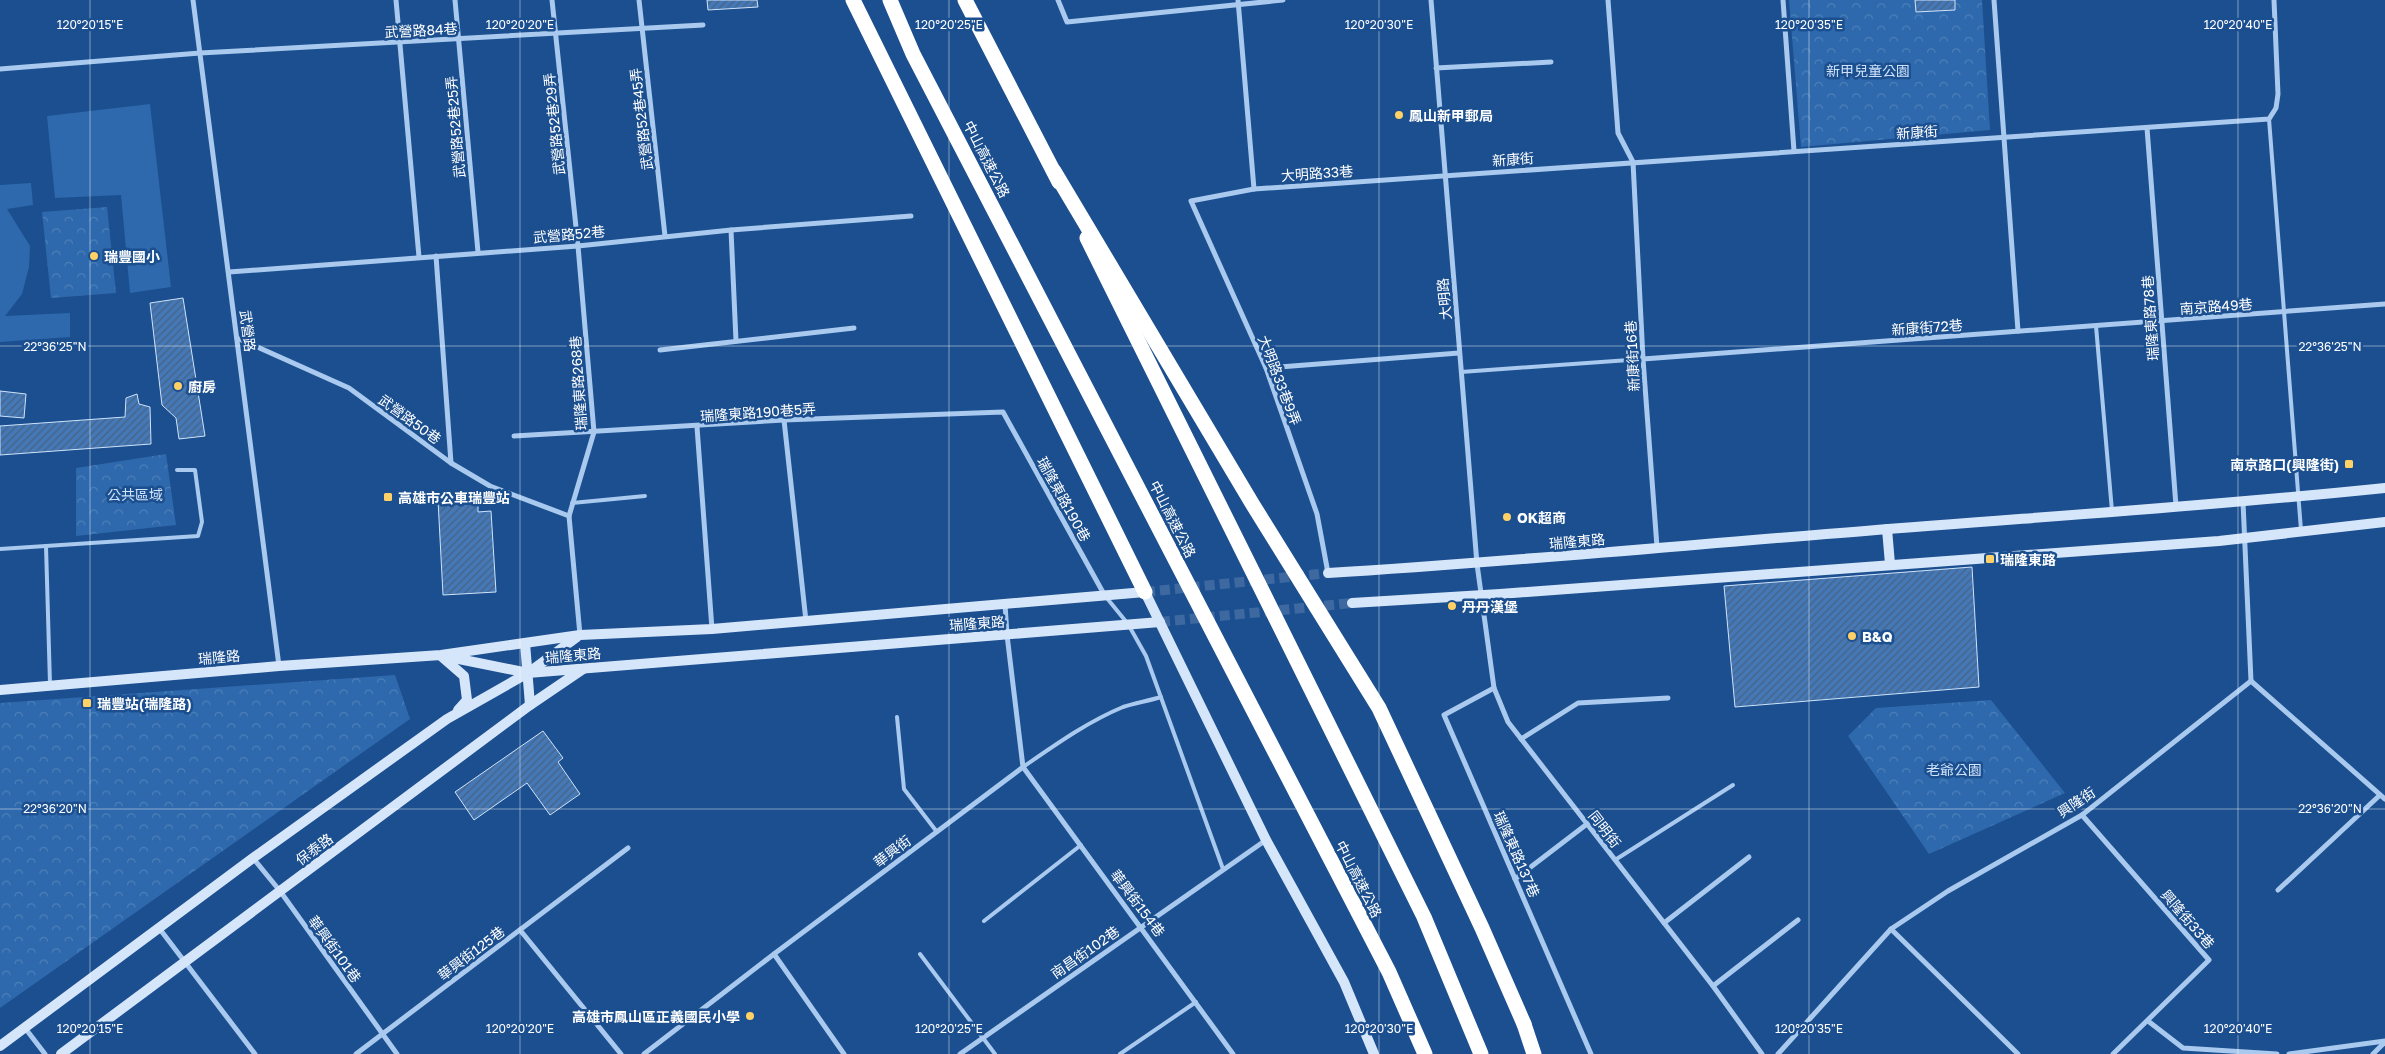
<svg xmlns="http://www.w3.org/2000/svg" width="2385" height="1054" font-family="'Golos Text','Noto Sans TC',sans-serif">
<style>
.grass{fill:#2e69ad}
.park{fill:url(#park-crowns)}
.building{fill:url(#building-hatch);stroke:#cfe3fa}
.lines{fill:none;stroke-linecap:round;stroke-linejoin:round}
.secondary-tunnel{stroke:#3d69a0;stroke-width:10;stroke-dasharray:10 5;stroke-linecap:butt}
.lane{stroke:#a9c9ee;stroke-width:4}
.street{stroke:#a9c9ee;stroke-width:5}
.secondary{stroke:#d6e6fa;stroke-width:10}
.highway{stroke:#fff;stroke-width:15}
.highway-bridge{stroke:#fff;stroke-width:15}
.ticks{fill:none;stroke:#fff;stroke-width:1;stroke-opacity:0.45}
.poi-dot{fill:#ffd166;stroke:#1b4f8f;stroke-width:2}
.labels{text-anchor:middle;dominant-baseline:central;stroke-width:5;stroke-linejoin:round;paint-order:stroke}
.street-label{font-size:14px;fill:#fff;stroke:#1b4f8f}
.park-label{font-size:14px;fill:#cfe3fa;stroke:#1b4f8f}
.poi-label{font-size:14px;font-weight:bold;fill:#fff;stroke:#1b4f8f;text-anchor:start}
.ticks-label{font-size:12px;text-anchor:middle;fill:#fff;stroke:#1b4f8f;stroke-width:5;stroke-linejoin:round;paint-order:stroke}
</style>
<defs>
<pattern id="park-crowns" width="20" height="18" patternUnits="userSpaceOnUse" patternTransform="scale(1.25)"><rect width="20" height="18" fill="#2e69ad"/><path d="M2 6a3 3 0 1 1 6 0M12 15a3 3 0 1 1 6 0" fill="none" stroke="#4d80b9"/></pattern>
<pattern id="building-hatch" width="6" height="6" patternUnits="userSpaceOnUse" patternTransform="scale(1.25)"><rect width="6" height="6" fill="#4478b7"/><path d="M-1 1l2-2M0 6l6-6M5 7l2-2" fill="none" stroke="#486282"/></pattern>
</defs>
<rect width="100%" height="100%" fill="#1b4f8f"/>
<g class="grass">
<path d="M150 104 171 287 130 293 121 195 55 198 47 116Z"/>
<path d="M31 183 33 205 7 209 30 246 29 267 22 294 5 316 70 313V337L0 342V185Z"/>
</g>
<g class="park">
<path d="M1789 0H1982L1990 130 1801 147Z"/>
<path d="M107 207 116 293 51 298 42 212Z"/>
<path d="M166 454 176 525 76 536V468Z"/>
<path d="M395 675 410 719 0 1008V703Z"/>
<path d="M1991 700 2065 793 1929 854 1848 736 1876 708Z"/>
</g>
<g class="building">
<path d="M707 0H757L758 7 708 10Z"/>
<path d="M1915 0H1955V10L1916 12Z"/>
<path d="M183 298 205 436 179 439 176 418 162 405 150 303Z"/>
<path d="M0 391 26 394 24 418 0 416Z"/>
<path d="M137 394 139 404 150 407 151 444 0 455V426L125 417 126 398Z"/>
<path d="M478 498V512L491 511 496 592 443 595 438 500Z"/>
<path d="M1972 567 1979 687 1735 707 1724 586Z"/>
<path d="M543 731 563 758 558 762 580 794 550 815 527 783 474 820 455 792Z"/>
</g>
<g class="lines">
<g class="secondary-tunnel">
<path d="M1145 592 1328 573"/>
<path d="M1160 622 1352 603"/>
</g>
<g class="lane">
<path d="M2269 119 2301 530"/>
<path d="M2096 326 2112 511"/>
<path d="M1461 372 1643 359"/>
<path d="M572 503 645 496"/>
<path d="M46 546 50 684"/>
<path d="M0 549 198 536 202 522 195 470H177"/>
<path d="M1106 597 1128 624 1146 656 1223 869"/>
<path d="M897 717 904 789 937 832"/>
<path d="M1023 767C1055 745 1087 722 1123 707 1135 703 1148 701 1161 697"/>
<path d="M1615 860 1733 785"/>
<path d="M984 921 1081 845"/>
<path d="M920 954 995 1054"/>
<path d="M1120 1054 1196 1002"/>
</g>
<g class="street">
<path d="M193 0 279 666"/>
<path d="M396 0 419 257"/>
<path d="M455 0 478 252"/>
<path d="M552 0 578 246 594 432 569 516 580 635"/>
<path d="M639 0 665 236"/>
<path d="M1058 0 1067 22 1283 0"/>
<path d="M1238 0 1254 189"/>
<path d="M1431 0 1477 564 1494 688 1508 722 1713 986 1762 1054"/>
<path d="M1608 0 1618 133 1633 162 1643 359 1657 547"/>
<path d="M1783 0 1794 151"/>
<path d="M1994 0 2018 331"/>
<path d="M1436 68 1551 62"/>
<path d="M0 69 200 53 703 25"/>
<path d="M2147 128 2176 506"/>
<path d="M731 230 736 341"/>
<path d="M436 256 451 463"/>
<path d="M229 272 578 246 731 230 911 216"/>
<path d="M237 338 349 388 451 463 490 486 569 516"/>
<path d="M660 350 854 328"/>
<path d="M1643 359 2385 304"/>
<path d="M1266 368 1459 353"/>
<path d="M784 420 806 621"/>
<path d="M697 427 712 629"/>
<path d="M514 436 784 420 1003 412 1105 596"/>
<path d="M1328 573 1317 514 1266 368 1191 201 1254 189 2269 119 2276 108 2278 94 2274 0"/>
<path d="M2251 681 2385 799"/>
<path d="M1494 688 1444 715 1591 1054"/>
<path d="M1521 739 1578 703 1668 698"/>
<path d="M1023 767 1233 1054"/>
<path d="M2082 815 2209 960 2113 1054"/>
<path d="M253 858 280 891 397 1054"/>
<path d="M1515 879 1587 824"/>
<path d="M2278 890 2380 795"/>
<path d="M1664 923 1749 857"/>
<path d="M159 928 255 1054"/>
<path d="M1891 929 2018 1054"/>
<path d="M520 930 621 1054"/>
<path d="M774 954 844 1054"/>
<path d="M1713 986 1798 920"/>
<path d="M2148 1021 2183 1048 2277 1054"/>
<path d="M25 1028 45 1054"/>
<path d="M356 1054 628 848"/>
<path d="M644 1054 774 954 1023 767 1007 635 1005 604"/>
<path d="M960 1054 1266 840"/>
<path d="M1778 1054 1891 929 1948 891 2082 815 2251 681 2243 502"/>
<path d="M2289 1054 2385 1041"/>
<path d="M2373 1054 2385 1042"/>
</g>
<g class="secondary">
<path d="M1887 529 1890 564"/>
<path d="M1328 573C1507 562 1686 545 1865 531 2038 517 2212 506 2385 488"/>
<path d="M1352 603 1500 594 2219 541 2385 522"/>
<path d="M525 643 530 705"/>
<path d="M441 656 464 676 467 700 458 710"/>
<path d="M449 657 528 673 1160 622"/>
<path d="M0 690 279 666 441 655 580 635 712 629 1145 592 1266 840 1344 982 1374 1054"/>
<path d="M0 1046 253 858 447 719 528 673 577 637"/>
<path d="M61 1054 530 705 583 669"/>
</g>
<g class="highway">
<path d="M853 0 1145 592"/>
<path d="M890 0 913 54 1389 972 1425 1054"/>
<path d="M965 0 1059 182"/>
<path d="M1087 238 1424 917 1481 1054"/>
<path d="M1524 1024 1534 1054"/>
</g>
<path class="highway-bridge" d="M1054 171 1253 505 1379 708 1482 928 1524 1024"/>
</g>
<path class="ticks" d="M90 0V1054M520 0V1054M949 0V1054M1379 0V1054M1809 0V1054M2238 0V1054M0 346H2385M0 809H2385"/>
<g class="poi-dot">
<circle cx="1399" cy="115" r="5"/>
<circle cx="94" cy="256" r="5"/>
<circle cx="178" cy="386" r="5"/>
<rect x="2344" y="459" width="10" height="10" rx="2.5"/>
<rect x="383" y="492" width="10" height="10" rx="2.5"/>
<circle cx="1507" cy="517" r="5"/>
<rect x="1985" y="554" width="10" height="10" rx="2.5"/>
<circle cx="1452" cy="606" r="5"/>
<circle cx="1852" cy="636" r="5"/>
<rect x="82" y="698" width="10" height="10" rx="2.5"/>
<circle cx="750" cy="1016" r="5"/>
</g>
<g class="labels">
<g class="street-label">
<text transform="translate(421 30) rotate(-3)">武營路84巷</text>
<text transform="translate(641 119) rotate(-97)">武營路52巷45弄</text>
<text transform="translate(554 124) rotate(-96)">武營路52巷29弄</text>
<text transform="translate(455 127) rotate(-95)">武營路52巷25弄</text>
<text transform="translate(1917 132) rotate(-4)">新康街</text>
<text transform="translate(987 159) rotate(63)">中山高速公路</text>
<text transform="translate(1513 159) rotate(-4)">新康街</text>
<text transform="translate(1317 173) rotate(-4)">大明路33巷</text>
<text transform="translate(569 234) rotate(-5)">武營路52巷</text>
<text transform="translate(1444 299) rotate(-95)">大明路</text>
<text transform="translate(2216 306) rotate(-4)">南京路49巷</text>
<text transform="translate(2150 318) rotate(-94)">瑞隆東路78巷</text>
<text transform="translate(1927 327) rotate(-4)">新康街72巷</text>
<text transform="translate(248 331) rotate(83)">武營路</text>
<text transform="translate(1632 356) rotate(-93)">新康街16巷</text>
<text transform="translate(1280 380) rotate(69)">大明路33巷9弄</text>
<text transform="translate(578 383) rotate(-94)">瑞隆東路268巷</text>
<text transform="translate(758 412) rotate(-4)">瑞隆東路190巷5弄</text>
<text transform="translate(410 419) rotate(36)">武營路50巷</text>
<text transform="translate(1064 499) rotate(61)">瑞隆東路190巷</text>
<text transform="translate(1173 519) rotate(63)">中山高速公路</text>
<text transform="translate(1577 541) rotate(-5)">瑞隆東路</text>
<text transform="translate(977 623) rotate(-4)">瑞隆東路</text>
<text transform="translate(573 655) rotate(-5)">瑞隆東路</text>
<text transform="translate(219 657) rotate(-5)">瑞隆路</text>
<text transform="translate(2076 802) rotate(-34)">興隆街</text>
<text transform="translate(1605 829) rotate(52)">同明街</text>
<text transform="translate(314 849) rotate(-37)">保泰路</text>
<text transform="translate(892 851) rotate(-37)">華興街</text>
<text transform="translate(1517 854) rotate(66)">瑞隆東路137巷</text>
<text transform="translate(1359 879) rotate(63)">中山高速公路</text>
<text transform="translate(1138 903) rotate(53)">華興街154巷</text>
<text transform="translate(2188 919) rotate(49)">興隆街33巷</text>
<text transform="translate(335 949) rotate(54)">華興街101巷</text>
<text transform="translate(1085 952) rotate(-35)">南昌街102巷</text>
<text transform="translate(471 953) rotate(-37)">華興街125巷</text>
</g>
<g class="park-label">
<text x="1868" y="70">新甲兒童公園</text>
<text x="135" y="494">公共區域</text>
<text x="1954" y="769">老爺公園</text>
</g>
<g class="poi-label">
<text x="1409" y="115">鳳山新甲郵局</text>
<text x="104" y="256">瑞豐國小</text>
<text x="188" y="386">廚房</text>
<text x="2339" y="464" text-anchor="end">南京路口(興隆街)</text>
<text x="398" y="497">高雄市公車瑞豐站</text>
<text x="1517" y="517">OK超商</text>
<text x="2000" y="559">瑞隆東路</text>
<text x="1462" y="606">丹丹漢堡</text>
<text x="1862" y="636">B&amp;Q</text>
<text x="97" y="703">瑞豐站(瑞隆路)</text>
<text x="740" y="1016" text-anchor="end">高雄市鳳山區正義國民小學</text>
</g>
</g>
<g class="ticks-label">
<text x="90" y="29">120°20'15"E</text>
<text x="520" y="29">120°20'20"E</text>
<text x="949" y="29">120°20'25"E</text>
<text x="1379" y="29">120°20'30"E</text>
<text x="1809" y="29">120°20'35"E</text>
<text x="2238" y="29">120°20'40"E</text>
<text x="55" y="351">22°36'25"N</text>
<text x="2330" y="351">22°36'25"N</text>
<text x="55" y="813">22°36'20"N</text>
<text x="2330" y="813">22°36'20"N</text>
<text x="90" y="1033">120°20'15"E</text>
<text x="520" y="1033">120°20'20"E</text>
<text x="949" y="1033">120°20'25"E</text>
<text x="1379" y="1033">120°20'30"E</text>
<text x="1809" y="1033">120°20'35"E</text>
<text x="2238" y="1033">120°20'40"E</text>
</g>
</svg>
